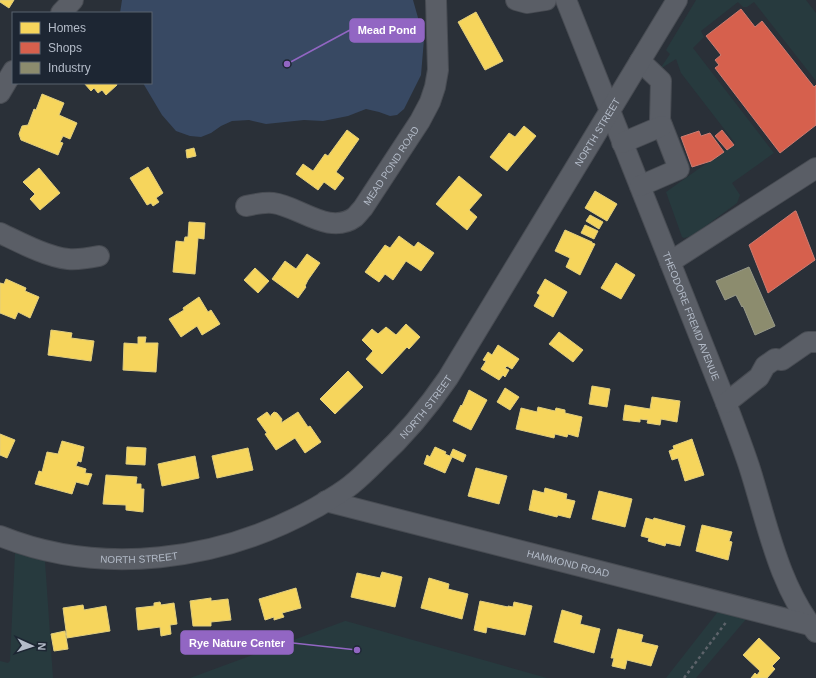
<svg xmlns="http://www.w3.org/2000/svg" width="816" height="678" font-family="Helvetica,sans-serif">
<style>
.green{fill:#273a3e}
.water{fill:#384963}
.homes{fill:#f6d55c;stroke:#e2ce7d}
.shops{fill:#d6604d;stroke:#cc7c72}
.industry{fill:#8c8c6e;stroke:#989a89}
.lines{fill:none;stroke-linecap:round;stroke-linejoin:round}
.minor-casing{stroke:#484c53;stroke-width:22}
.path{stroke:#5d636a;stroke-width:2.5;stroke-dasharray:3 3;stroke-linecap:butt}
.minor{stroke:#5a5e66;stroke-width:20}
.labels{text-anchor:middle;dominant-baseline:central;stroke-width:4;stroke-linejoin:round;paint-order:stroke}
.street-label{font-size:10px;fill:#b4bcc9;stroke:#1d2633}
.leader{fill:none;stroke:#9266c3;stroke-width:1.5}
.callout-dot{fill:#9266c3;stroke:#1d2633;stroke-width:1.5}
.callout{fill:#9266c3;stroke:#9266c3;stroke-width:1.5}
.callout-label{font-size:11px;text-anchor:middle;font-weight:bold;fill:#fff}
</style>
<rect width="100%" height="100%" fill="#2a3038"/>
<g class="green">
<path d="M696 0H806L816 13V81L754 2 747 7H743L738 2 701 31 704 37 693 48 774 153 732 183 740 195 737 203 692 236 684 238 682 237 666 192 735 143 681 73 676 59 660 69 670 54 666 50Z"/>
<path d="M15 553 45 561 53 678H0V661L8 663 10 661Z"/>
<path d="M720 609 747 618 696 678H666Z"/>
<path d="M345 621H346L547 678H190Z"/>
</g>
<path class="water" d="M122 0H413L424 39 421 75 404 109 397 115 390 116 379 112 366 109 348 116 323 121 304 120 266 124 249 120 232 121 221 126 211 133 201 137 190 136 176 131 162 115 143 83H151V13H120Z"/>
<g class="homes">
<path d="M0 0H14L9 8 0 2Z"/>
<path d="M476 12 503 61 485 70 458 22Z"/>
<path d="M84 83H116L117 85 106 95 102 90 98 93 94 88 91 91Z"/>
<path d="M42 94 64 103 59 115 77 123 70 139 63 136 60 142 63 143 58 155 21 140 19 134 22 126 28 125 34 109 36 110Z"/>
<path d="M524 126 536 136 507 171 490 157 509 133 515 137Z"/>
<path d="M347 130 359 139 336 172 344 178 335 190 324 182 318 190 296 174 303 164 313 171 325 154 328 156Z"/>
<path d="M194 148 196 156 187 158 186 150Z"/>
<path d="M148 167 163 193 156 198 159 202 153 206 151 203 147 205 130 178Z"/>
<path d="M39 168 60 193 40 210 30 199 35 194 23 182Z"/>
<path d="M459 176 482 195 469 210 477 217 467 230 436 204Z"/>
<path d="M595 191 617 204 607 221 585 208Z"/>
<path d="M590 215 603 222 599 229 586 221Z"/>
<path d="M189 222 205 223 204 239 198 238 195 274 173 272 176 241 184 242 185 237H188Z"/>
<path d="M585 225 598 231 594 239 581 233Z"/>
<path d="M565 230 592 242V243L595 244 580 275 566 267 570 258 555 251Z"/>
<path d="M399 236 414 247 418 242 434 253 421 271 406 261 393 280 385 274 379 282 365 272 385 245 390 248Z"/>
<path d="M307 254 320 263 308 280 305 286 306 287 298 298 272 279 285 261 296 269Z"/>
<path d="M616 263 635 275 621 299 601 288Z"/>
<path d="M255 268 269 281 258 293 244 280Z"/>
<path d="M6 279 26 288 25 291 39 297 30 318 18 312 15 319 0 313V283L4 284Z"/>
<path d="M545 279 567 292 553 317 534 306 540 295 537 293Z"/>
<path d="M199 297 208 312 211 310 220 324 202 335 197 326 181 337 169 319 184 310 183 308Z"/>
<path d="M406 324 420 337 409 349 407 347 382 374 366 359 373 351 362 340 372 329 378 334 386 327 396 335Z"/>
<path d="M51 330 72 333 71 338 94 341 91 361 48 355Z"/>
<path d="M559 332 583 350 573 362 549 344Z"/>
<path d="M138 337H146L145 343H158L156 372 123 370 124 343 138 344Z"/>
<path d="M498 345 519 359 512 369 507 366 505 368 509 370 505 377 503 375 499 380 481 369 486 361 483 360 488 352 492 355Z"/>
<path d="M348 371 363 387 335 414 320 399Z"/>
<path d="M592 386 610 389 607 407 589 404Z"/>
<path d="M505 388 519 397 510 410 497 402Z"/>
<path d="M469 390 487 400 471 430 453 421 461 405 462 406Z"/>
<path d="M652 397 680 401 677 422 661 419 660 425 647 423 648 420 640 419V422L623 420 625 405 650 409Z"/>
<path d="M538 407 555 411 556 408 565 410V413L582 417 578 437 568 434 567 437 555 434 554 438 516 429 521 408 537 412Z"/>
<path d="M267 412 271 417V415L274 412 277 413 282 419 281 423 298 412 308 427 310 426 321 442 305 453 295 438 276 450 265 434 267 433 257 419Z"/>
<path d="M0 434 15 440 7 458 0 455Z"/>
<path d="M692 439 704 475 685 481 678 458 672 460 669 451 674 449 673 446Z"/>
<path d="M62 441 84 447 81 462 78 461 76 466 86 469 85 473 92 474 88 485 76 482 72 494 35 484 39 471 42 472 47 452 58 454Z"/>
<path d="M127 447 146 448 145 465 126 464Z"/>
<path d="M435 447 446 452 445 454 452 457 445 473 424 464 427 455 430 457Z"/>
<path d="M248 448 253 470 217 478 212 456Z"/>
<path d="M453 449 466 455 463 462 450 456Z"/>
<path d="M195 456 199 478 162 486 158 464Z"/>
<path d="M476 468 507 476 499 504 468 496Z"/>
<path d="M106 475 137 477 136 484H141V489H144L143 512 126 510V505L103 504Z"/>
<path d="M545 488 567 494 566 499 575 501 570 518 558 515 557 517 529 510 533 490 544 493Z"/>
<path d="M599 491 632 499 625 527 592 519Z"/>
<path d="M646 518 653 520 654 518 685 526 680 546 666 543 665 546 648 541 649 538 641 536Z"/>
<path d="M702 525 732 532 729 541 732 542 728 560 696 551Z"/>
<path d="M382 572 402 577 395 607 351 597 357 573 380 578Z"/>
<path d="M429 578 449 584 448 589 468 594 462 619 421 608Z"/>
<path d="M296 588 301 608 282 613 284 617 274 620V617L265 620 259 599Z"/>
<path d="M211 598V601L228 599 231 620 211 622V626H193L190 601Z"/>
<path d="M480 601 508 607V606L513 607 514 602 532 606 525 635 487 627 486 633 474 630Z"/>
<path d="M160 602 161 605 174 603 177 624 170 625 171 634 161 636 160 627 138 630 136 608 154 606V603Z"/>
<path d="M83 605 84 610 106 606 110 631 67 638 63 608Z"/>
<path d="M562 610 582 616 580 624 600 629 594 653 554 642Z"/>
<path d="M618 629 643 635 641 642 658 646 651 666 627 660 625 669 612 666 614 658H611Z"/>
<path d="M65 631 68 649 54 651 51 634Z"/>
<path d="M759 638 780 658 772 666 775 669 767 678H751L755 673 757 675 760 671 743 655Z"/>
</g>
<g class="shops">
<path d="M741 9 755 27 762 21 814 87 816 85V125L780 153 715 68 719 65 715 60 721 55 706 36Z"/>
<path d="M722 130 734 145 727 150 715 136Z"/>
<path d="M699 131 701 136 710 133 724 152 711 161 692 167 681 137Z"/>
<path d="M795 211H796L815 260 768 293 749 245Z"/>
</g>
<path class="industry" d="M749 267 775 326 755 335 743 306 742 307 736 295 725 300 716 281Z"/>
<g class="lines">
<g class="minor-casing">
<g id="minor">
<path d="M516 0 527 3 546 0"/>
<path id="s1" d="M566 0 726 403C734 424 742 445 749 466 767 522 778 585 816 632"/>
<path d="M61 13 73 0"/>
<path d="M640 61 661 81 660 120 679 169 640 186"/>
<path d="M0 93 13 71"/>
<path d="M622 143 662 126"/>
<path id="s2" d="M246 206C255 204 264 202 273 203 299 206 329 236 355 217 358 214 361 210 363 208L420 121 430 102 435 87 438 70 436 0"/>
<path d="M0 233C19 242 47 257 68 259 78 260 89 258 99 256"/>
<path d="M670 262 816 168"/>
<path d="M726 403 759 377 765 366 775 359 782 360 808 342H816"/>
<path id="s3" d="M326 501 810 625"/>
<path id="s4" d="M0 536C102 577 220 561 315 508 327 501 340 494 351 485 360 478 369 469 377 461 405 435 427 409 448 378L677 0"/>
</g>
</g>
<path class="path" d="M684 678 727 621"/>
<use href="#minor" class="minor"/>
</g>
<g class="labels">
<g class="street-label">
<text stroke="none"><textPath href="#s4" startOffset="802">NORTH STREET</textPath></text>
<text stroke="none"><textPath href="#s2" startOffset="177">MEAD POND ROAD</textPath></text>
<text stroke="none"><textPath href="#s1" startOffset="340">THEODORE FREMD AVENUE</textPath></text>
<text stroke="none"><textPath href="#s4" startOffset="478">NORTH STREET</textPath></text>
<text stroke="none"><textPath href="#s4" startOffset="142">NORTH STREET</textPath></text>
<text stroke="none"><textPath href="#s3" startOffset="250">HAMMOND ROAD</textPath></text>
</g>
</g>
<path class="leader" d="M287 64L350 30M357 650L293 643"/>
<g class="callout-dot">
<circle cx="287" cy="64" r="4"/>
<circle cx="357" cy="650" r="4"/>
</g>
<g class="callout">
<rect x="350" y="19" width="74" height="23" rx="4"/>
<rect x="181" y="631" width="112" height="23" rx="4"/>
</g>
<g class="callout-label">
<text x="387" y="34">Mead Pond</text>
<text x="237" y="647">Rye Nature Center</text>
</g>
<rect x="12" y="12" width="140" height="72" fill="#1d2633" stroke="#59626f"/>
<rect x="20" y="22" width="20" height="12" fill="#f6d55c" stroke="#59626f"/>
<text x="48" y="32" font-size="12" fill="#b4bcc9">Homes</text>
<rect x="20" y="42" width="20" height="12" fill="#d6604d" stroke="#59626f"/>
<text x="48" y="52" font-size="12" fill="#b4bcc9">Shops</text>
<rect x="20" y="62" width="20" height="12" fill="#8c8c6e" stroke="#59626f"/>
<text x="48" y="72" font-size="12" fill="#b4bcc9">Industry</text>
<g transform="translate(32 646) rotate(93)" stroke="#1d2633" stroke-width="3" paint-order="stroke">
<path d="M0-3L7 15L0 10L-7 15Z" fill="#b4bcc9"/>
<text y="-6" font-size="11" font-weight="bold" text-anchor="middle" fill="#b4bcc9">N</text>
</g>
</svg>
